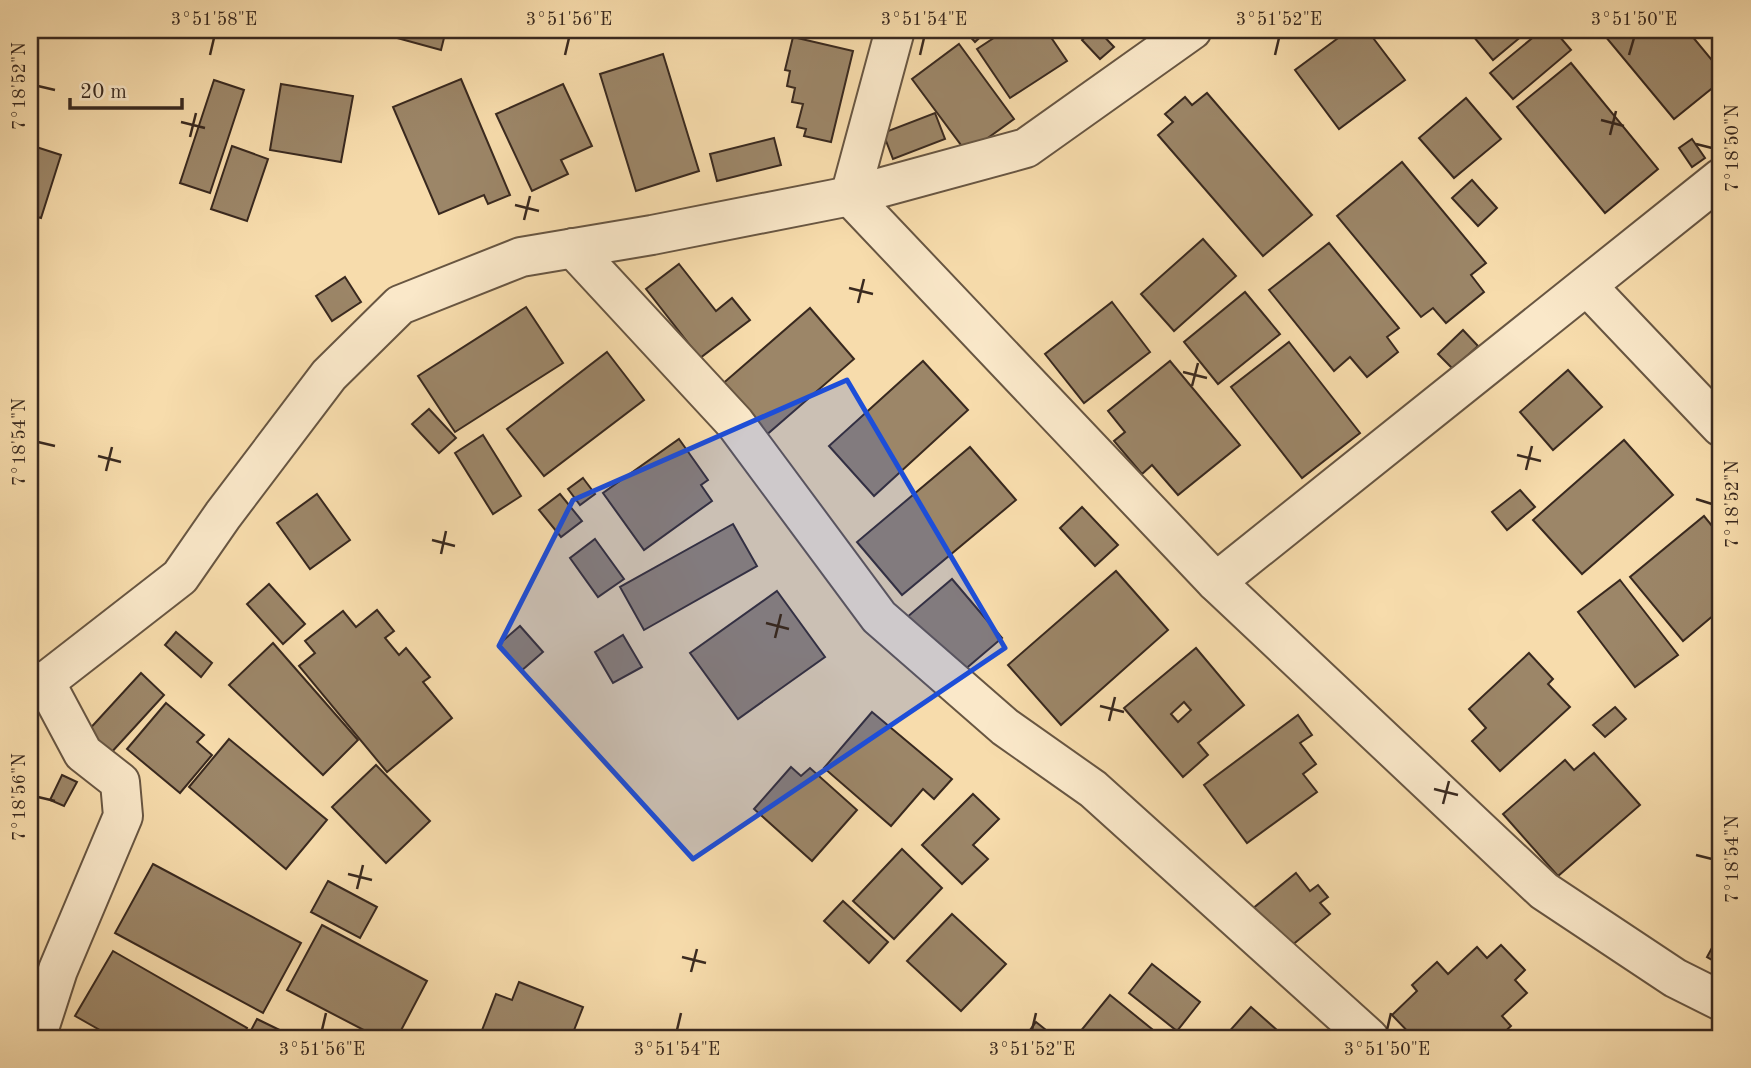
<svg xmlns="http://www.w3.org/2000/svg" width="1751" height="1068" font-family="'Old Standard TT',serif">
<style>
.building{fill:#9c8668;stroke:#39291f;stroke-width:2;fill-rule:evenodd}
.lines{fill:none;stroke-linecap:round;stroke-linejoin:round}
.minor-casing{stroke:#685642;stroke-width:42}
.minor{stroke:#fae8c9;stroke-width:38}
.marked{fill:#1d4ed8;fill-opacity:0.2;stroke:#1d4ed8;stroke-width:5;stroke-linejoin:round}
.ticks{fill:none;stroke:#39291f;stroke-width:2.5}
.neatline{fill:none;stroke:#39291f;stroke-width:2.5}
.ticks-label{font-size:18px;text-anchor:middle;fill:#39291f}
</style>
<rect width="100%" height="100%" fill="#f7dcac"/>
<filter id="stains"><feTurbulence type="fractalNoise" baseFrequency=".00286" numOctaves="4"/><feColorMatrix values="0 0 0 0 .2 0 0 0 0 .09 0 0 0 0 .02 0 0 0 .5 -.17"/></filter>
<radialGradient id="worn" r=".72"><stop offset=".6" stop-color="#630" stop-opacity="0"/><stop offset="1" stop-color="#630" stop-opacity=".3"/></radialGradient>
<g class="building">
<path d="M380 30H446L441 50 379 33Z"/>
<path d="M914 30H931L923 38Z"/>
<path d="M964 30H988L975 42Z"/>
<path d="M1006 30H1046L1067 61 1010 98 977 49Z"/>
<path d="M1093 30H1098L1114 47 1100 59 1082 40Z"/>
<path d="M1349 30H1367L1405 80 1339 129 1295 70Z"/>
<path d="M1468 30H1529L1493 60Z"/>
<path d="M1542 30H1554L1571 50 1513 99 1490 73Z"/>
<path d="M1600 30H1687L1721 71V81L1674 119Z"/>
<path d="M793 37 853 51 831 142 804 136 806 129 797 127 803 104 792 102 795 88 787 86 790 71 785 70Z"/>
<path d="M959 44 1014 119 967 153 912 79Z"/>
<path d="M663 54 699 171 636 191 600 74Z"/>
<path d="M1571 63 1658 169 1605 213 1517 107Z"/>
<path d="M461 79 510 195 488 204 484 195 439 214 393 107Z"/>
<path d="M214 80 244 90 210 193 180 183Z"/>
<path d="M281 84 353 96 341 162 270 150Z"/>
<path d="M563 84 592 146 561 160 568 174 532 191 496 114Z"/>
<path d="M1207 93 1312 215 1263 256 1158 135 1173 122 1165 114 1185 97 1192 105Z"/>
<path d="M1466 98 1501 139 1454 178 1419 138Z"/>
<path d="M935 113 945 139 893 159 883 133Z"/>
<path d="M774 138 781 165 717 181 710 154Z"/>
<path d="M1692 139 1705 158 1692 167 1679 148Z"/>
<path d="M30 145 61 155 41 218 30 215Z"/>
<path d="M232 146 268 159 247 221 211 209Z"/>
<path d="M1402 162 1486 263 1471 275 1484 292 1446 323 1433 308 1421 317 1337 216Z"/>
<path d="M1472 180 1497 208 1478 226 1452 198Z"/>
<path d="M1203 239 1236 276 1174 331 1141 294Z"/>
<path d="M1329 243 1399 328 1387 337 1398 352 1367 377 1350 357 1334 371 1269 290Z"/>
<path d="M679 264 716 311 732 298 750 320 700 358 646 289Z"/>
<path d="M345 277 361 302 332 321 316 296Z"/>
<path d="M1245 292 1280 334 1218 384 1184 342Z"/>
<path d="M1112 302 1150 352 1084 403 1045 354Z"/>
<path d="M526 307 563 363 455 432 418 376Z"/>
<path d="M810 308 854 359 764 437 720 386Z"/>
<path d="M1463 330 1478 346 1453 369 1438 354Z"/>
<path d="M1289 342 1360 433 1302 478 1231 387Z"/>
<path d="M607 352 644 400 544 476 507 429Z"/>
<path d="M923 361 968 410 874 496 829 446Z"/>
<path d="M1170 361 1240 445 1178 495 1152 465 1142 474 1114 441 1125 432 1108 411Z"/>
<path d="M1568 370 1602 407 1553 450 1520 412Z"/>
<path d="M429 409 456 438 439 453 412 424Z"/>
<path d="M483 435 521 496 493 514 455 453Z"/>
<path d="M679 439 708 480 701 485 712 501 644 550 603 493Z"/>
<path d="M1624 440 1673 495 1582 574 1533 520Z"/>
<path d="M970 447 1016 500 902 595 857 542Z"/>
<path d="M583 478 595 494 580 505 568 489Z"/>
<path d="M1520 490 1535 507 1507 530 1492 512Z"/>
<path d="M317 494 350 540 310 569 277 523Z"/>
<path d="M560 494 582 521 561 537 539 510Z"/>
<path d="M1082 507 1118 545 1095 566 1060 528Z"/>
<path d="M1704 516 1721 537V609L1683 641 1630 577Z"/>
<path d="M733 524 757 566 644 630 620 587Z"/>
<path d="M595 539 624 579 598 597 570 558Z"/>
<path d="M1116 571 1168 630 1061 725 1008 665Z"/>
<path d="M952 579 1002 638 956 677 906 618Z"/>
<path d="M1620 580 1678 655 1635 687 1578 612Z"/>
<path d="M269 584 305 624 283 644 247 604Z"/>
<path d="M777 591 825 657 738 719 690 653Z"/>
<path d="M377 610 394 631 385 638 399 655 406 648 430 677 423 682 452 718 387 772 299 666 315 653 305 641 343 611 356 627Z"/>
<path d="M520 626 543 652 521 671 499 644Z"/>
<path d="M176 632 212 663 201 677 165 645Z"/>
<path d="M623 635 642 667 613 683 595 652Z"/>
<path d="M273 643 358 740 323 775 229 685Z"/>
<path d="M1196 648 1244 705 1198 743 1208 755 1183 777 1124 708ZM1184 702 1191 710 1178 722 1171 714Z"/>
<path d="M1529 653 1553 679 1548 684 1570 707 1500 771 1472 741 1486 728 1469 709Z"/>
<path d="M141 673 164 695 109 755 85 734Z"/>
<path d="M166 703 204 735 197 742 212 755 180 793 127 749Z"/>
<path d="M1615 707 1626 719 1605 737 1593 725Z"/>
<path d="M872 712 952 779 934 799 923 789 891 826 824 768Z"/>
<path d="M1298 715 1312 735 1300 743 1316 764 1303 774 1317 792 1247 843 1204 785Z"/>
<path d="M229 739 327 820 286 869 189 787Z"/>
<path d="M1594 753 1640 805 1558 876 1503 814 1565 760 1574 770Z"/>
<path d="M376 765 430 821 386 863 332 807Z"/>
<path d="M791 767 801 776 810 768 857 810 812 861 754 809Z"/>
<path d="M62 775 77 782 64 806 50 800Z"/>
<path d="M973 794 999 819 973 845 988 859 962 884 922 845Z"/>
<path d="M902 849 942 888 894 939 853 901Z"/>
<path d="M153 864 301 943 263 1013 115 933Z"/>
<path d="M1296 873 1310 891 1318 885 1328 897 1320 903 1330 914 1285 951 1251 910Z"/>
<path d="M328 881 377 907 360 938 311 912Z"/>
<path d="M843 901 888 942 869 963 824 921Z"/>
<path d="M952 914 1006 964 961 1011 907 961Z"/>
<path d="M322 925 427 981 397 1038H379L287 990Z"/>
<path d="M1721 931V965L1707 957Z"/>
<path d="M1501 945 1525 970 1515 980 1527 993 1502 1016 1511 1026 1498 1038H1414L1392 1015 1417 991 1412 985 1437 962 1448 974 1477 947 1487 958Z"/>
<path d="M113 951 247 1028 242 1038H114L75 1016Z"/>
<path d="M1152 964 1200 1002 1177 1031 1129 993Z"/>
<path d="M519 982 583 1007 571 1038H479L496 994 512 1000Z"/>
<path d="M1110 995 1163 1038H1075Z"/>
<path d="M1251 1007 1286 1038H1230L1226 1035Z"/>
<path d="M257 1019 296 1038H247Z"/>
<path d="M1036 1022 1056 1038H1024Z"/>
</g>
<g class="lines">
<g class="minor-casing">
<g id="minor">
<path d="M895 30 850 196 1216 582 1544 891 1675 978 1721 1001"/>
<path d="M573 248 735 423 879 617 1005 727 1093 789 1369 1038"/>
<path d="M1587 286 1721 427"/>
<path d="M1216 582 1721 178"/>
<path d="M30 680 45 682 180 577 223 515 329 375 400 305 521 257 652 235 850 196 1026 148 1192 30"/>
<path d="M36 1038 58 970 123 816 120 782 83 753 45 682"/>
</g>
</g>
<use href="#minor" class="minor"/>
</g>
<path class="marked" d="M847 380 1005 648 693 859 499 646 573 500Z"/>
<path class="ticks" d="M210 55 214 38M565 55 569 38M920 55 924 38M1275 55 1279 38M1629 55 1634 38M38 86 55 90M1601 120 1624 126M181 122 205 128M1610 135 1616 111M190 137 196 113M1696 144 1712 148M515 205 539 211M524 220 530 196M849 288 873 294M858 303 864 279M1183 372 1207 378M1192 386 1198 363M38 442 55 446M1517 455 1541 461M98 456 121 462M1526 470 1532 446M106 471 112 447M1696 499 1712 504M432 540 455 546M441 554 446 531M766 623 789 629M775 638 781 614M1100 706 1124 712M1109 721 1115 697M1434 789 1458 795M38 797 55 801M1443 804 1449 781M1696 855 1712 859M348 874 372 880M357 889 363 865M682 957 706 963M691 972 697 949M322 1030 326 1013M677 1030 681 1013M1032 1030 1036 1013M1387 1030 1391 1013"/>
<rect width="1751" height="1068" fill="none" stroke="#f7dcac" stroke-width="77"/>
<path d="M70 98v10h112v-10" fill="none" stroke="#39291f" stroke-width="3.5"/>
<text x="80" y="98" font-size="21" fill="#39291f" stroke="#fae8c9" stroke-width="5" paint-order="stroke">20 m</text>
<rect x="38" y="38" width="1674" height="992" class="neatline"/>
<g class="ticks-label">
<text x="214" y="25">3°51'58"E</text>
<text x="569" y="25">3°51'56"E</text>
<text x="924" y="25">3°51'54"E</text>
<text x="1279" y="25">3°51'52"E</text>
<text x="1634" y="25">3°51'50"E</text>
<text transform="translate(19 86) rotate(-90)" y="6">7°18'52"N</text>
<text transform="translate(1732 148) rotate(-90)" y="6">7°18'50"N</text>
<text transform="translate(19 442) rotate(-90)" y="6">7°18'54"N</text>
<text transform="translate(1732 504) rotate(-90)" y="6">7°18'52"N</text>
<text transform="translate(19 797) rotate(-90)" y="6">7°18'56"N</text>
<text transform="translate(1732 859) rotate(-90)" y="6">7°18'54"N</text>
<text x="322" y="1055">3°51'56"E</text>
<text x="677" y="1055">3°51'54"E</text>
<text x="1032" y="1055">3°51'52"E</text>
<text x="1387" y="1055">3°51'50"E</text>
</g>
<rect width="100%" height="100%" filter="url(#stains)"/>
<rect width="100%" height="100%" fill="url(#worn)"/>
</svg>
